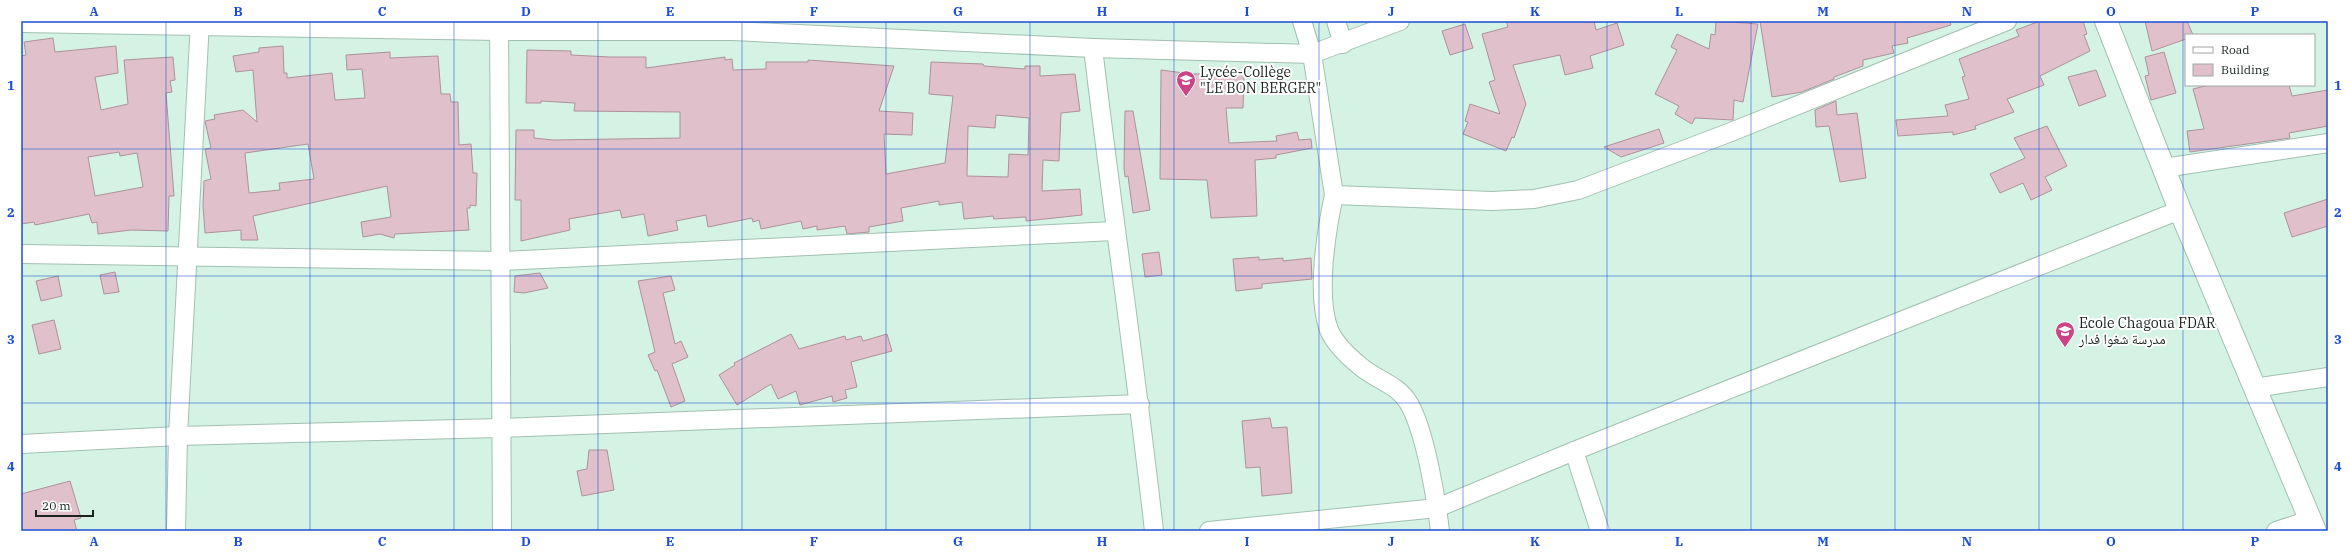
<svg xmlns="http://www.w3.org/2000/svg" width="2349" height="552" font-family="'IBM Plex Serif','Noto Naskh Arabic',serif">
<style>
.building{fill:#dfc0cb;stroke:#ae919b;fill-rule:evenodd}
.lines{fill:none;stroke-linecap:round;stroke-linejoin:round}
.street-casing{stroke:#a2c0b1;stroke-width:20}
.secondary-casing{stroke:#a2c0b1;stroke-width:24}
.street{stroke:#fff;stroke-width:18}
.secondary{stroke:#fff;stroke-width:22}
.grid{fill:none;stroke:#1d4ed8;stroke-width:1;stroke-opacity:0.55}
.labels{text-anchor:middle;dominant-baseline:central;stroke-width:4;stroke-linejoin:round;paint-order:stroke}
.poi-label{font-size:14px;fill:#19241f;stroke:#fff;text-anchor:start}
.neatline{fill:none;stroke:#1d4ed8;stroke-width:1.5}
.grid-label{font-size:13px;text-anchor:middle;font-weight:bold;fill:#1d4ed8}
</style>
<rect width="100%" height="100%" fill="#d4f3e4"/>
<g class="building">
<path d="M1506 21H1594L1596 30 1617 23 1624 45 1590 56 1593 68 1565 75 1560 55 1513 65 1526 104 1514 138 1512 137 1506 151 1463 134 1468 122 1465 121 1470 104 1500 114 1489 82 1495 80 1482 34 1508 27Z"/>
<path d="M1716 21 1758 24 1743 102 1734 100 1733 120 1695 118 1692 124 1675 114 1679 106 1655 94 1677 50 1671 47 1677 34 1709 49 1711 34 1715 35Z"/>
<path d="M1760 21H1950L1951 25 1907 38 1908 43 1892 46 1894 53 1863 60V66L1834 77V79L1802 92 1772 97Z"/>
<path d="M2040 21H2083L2087 34 2084 35 2090 51 2040 76 2044 85 2007 99 2014 112 1975 126 1976 129 1953 135V132L1898 136 1896 120 1948 116 1945 105 1969 99 1962 77 1965 76 1959 59 2019 36 2016 30Z"/>
<path d="M2145 21H2187L2193 35H2186V39L2152 51Z"/>
<path d="M1465 24 1473 48 1450 55 1442 31Z"/>
<path d="M53 38 55 52 116 46 118 73 95 77 101 110 128 104 124 60 173 57 175 80 170 81 172 92 166 93 174 196H169L168 231 131 230 98 234 97 222 92 223 89 214 35 225 34 222 21 224V56L26 55 24 42ZM119 152 120 156 137 153 143 187 95 196 88 157Z"/>
<path d="M283 46 284 73H287V78L332 73 335 100 365 98 362 69 347 70 346 55 390 52V58L438 56 441 94H450L451 102H458L459 145 471 144 473 173H477L476 206 470 205V208H467L469 230 395 234 394 238 380 234 363 237 361 222 391 217 387 186 253 216 258 240H241V230L205 233 203 206 204 181 211 179 205 149 211 148 205 121 215 119 214 115 243 110 257 122 253 70 236 72 233 56 259 52V48ZM308 144 314 179 279 183 280 190 249 193 245 153Z"/>
<path d="M527 50 571 51V55L610 57H646V68L725 57V60L732 59 733 70 766 69V62H808V60L894 66 879 111 913 113 912 135 884 134 886 174 945 163 953 96 929 94 931 62 983 64 984 66 1025 69V66H1040V76L1075 74 1080 111 1061 113 1059 161 1043 160 1042 191 1080 189 1082 215 1026 221V217L994 219 993 216 964 219 962 202 939 205V201L901 208 903 221 869 227V232L847 234 845 226 817 230V226L803 229 801 221 761 229 759 220 753 222 752 218 708 227 706 215 676 221 678 230 648 236 644 214 622 218 620 210 569 219 570 230 521 241V200H515L516 130H534V138L553 140 680 138V112L574 111 575 103 541 101V103H526ZM996 115 1029 118 1028 155 1009 154 1008 177 967 176 968 126 995 128Z"/>
<path d="M2164 52 2176 93 2151 100 2145 76 2149 75 2145 57Z"/>
<path d="M1161 70 1192 74 1244 73 1243 108H1226L1229 143 1277 141 1276 136 1297 132 1299 140 1311 139 1312 148 1276 155V158L1255 160 1257 216 1211 218 1207 180 1160 179Z"/>
<path d="M2096 70 2106 96 2079 106 2068 77Z"/>
<path d="M2209 85H2289L2292 96 2328 90V126L2289 133 2290 138 2190 152 2187 131 2204 129 2193 89Z"/>
<path d="M1836 101 1837 115 1857 113 1866 178 1840 182 1829 126 1816 127 1815 110Z"/>
<path d="M1125 111H1133L1150 210 1133 213 1128 176 1125 177 1124 168Z"/>
<path d="M2047 126 2067 166 2045 177 2052 190 2031 200 2023 183 2000 193 1990 174 2025 158 2014 138Z"/>
<path d="M1659 129 1664 143 1621 157 1604 147Z"/>
<path d="M2328 199V226L2292 237 2284 213Z"/>
<path d="M1159 252 1162 275 1145 277 1142 254Z"/>
<path d="M1259 257V260L1283 258V261L1311 258 1312 279 1262 284V288L1236 291 1233 259Z"/>
<path d="M115 272 119 292 104 294 100 275Z"/>
<path d="M540 273 548 288 524 293 514 292 515 276Z"/>
<path d="M58 276 62 296 41 301 36 281Z"/>
<path d="M671 276 675 290 663 293 675 344 681 341 688 357 672 364 685 401 671 407 657 370 655 371 648 355 655 352 638 281Z"/>
<path d="M54 320 61 349 39 354 32 325Z"/>
<path d="M791 334 799 349 845 336 846 340 861 336 863 341 887 334 892 351 851 362 857 387 845 390 847 398 833 402 832 396 800 405 796 391 778 399 771 384 737 405 719 375 735 365 734 363Z"/>
<path d="M1270 418 1272 428 1287 427 1292 493 1262 496 1260 467 1246 468 1242 421Z"/>
<path d="M589 450H607L614 490 582 496 577 471 587 469Z"/>
<path d="M70 481 81 518 74 520 77 531H21V494Z"/>
</g>
<g class="lines">
<g class="street-casing">
<g id="street">
<path d="M499 21 502 531"/>
<path d="M1302 21 1312 54 1334 195C1326 232 1316 295 1329 330 1335 344 1349 357 1360 366 1376 380 1397 384 1408 402 1425 429 1436 498 1440 531"/>
<path d="M1336 21 1343 44"/>
<path d="M21 23 499 31H733L1093 48 1312 54 1400 21"/>
<path d="M1093 48C1112 209 1136 370 1154 531"/>
<path d="M2164 168 2328 143"/>
<path d="M1334 195 1492 201 1534 199 1578 190 1731 132 2007 21"/>
<path d="M21 254 501 261 1114 231"/>
<path d="M2254 388 2328 377"/>
<path d="M21 444 178 436 500 428 1140 404"/>
<path d="M1574 451 1600 531"/>
<path d="M176 531 178 436 200 21"/>
<path d="M1209 531 1437 508 1574 451 2180 210"/>
<path d="M2276 531 2310 520"/>
</g>
</g>
<g class="secondary-casing">
<path id="secondary" d="M2106 21 2180 210 2315 531"/>
</g>
<use href="#street" class="street"/>
<use href="#secondary" class="secondary"/>
</g>
<path class="grid" d="M166 21V531M310 21V531M454 21V531M598 21V531M742 21V531M886 21V531M1030 21V531M1174 21V531M1319 21V531M1463 21V531M1607 21V531M1751 21V531M1895 21V531M2039 21V531M2183 21V531M21 149H2328M21 276H2328M21 403H2328"/>
<defs>
<g id="school-pin" transform="scale(1)"><path d="M0 17L-7.5 6A9.5 9.5 0 1 1 7.5 6Z" fill="#cb4586" stroke="#fff"/><path d="M0-5L7-2L0 1L-7-2ZM-4 1L0 2.5L4 1V4Q0 6-4 4Z" fill="#fff"/></g>
</defs>
<g fill-rule="evenodd">
<use href="#school-pin" x="1186" y="80"/>
<use href="#school-pin" x="2065" y="331"/>
</g>
<g class="labels">
<g class="poi-label">
<text x="1200" y="72">Lycée-Collège<tspan x="1200" dy="16">"LE BON BERGER"</tspan></text>
<text x="2079" y="323">Ecole Chagoua FDAR<tspan x="2079" dy="16">مدرسة شغوا فدار</tspan></text>
</g>
</g>
<rect width="2349" height="552" fill="none" stroke="#ffffff" stroke-width="44"/>
<rect x="2185" y="34" width="130" height="52" fill="#ffffff" stroke="#a3a7a5"/>
<rect x="2193" y="47" width="20" height="6" fill="#ffffff" stroke="#a3a7a5"/>
<text x="2221" y="54" font-size="12" fill="#19241f">Road</text>
<rect x="2193" y="64" width="20" height="12" fill="#dfc0cb" stroke="#a3a7a5"/>
<text x="2221" y="74" font-size="12" fill="#19241f">Building</text>
<path d="M36 510v6h57v-6" fill="none" stroke="#19241f" stroke-width="2"/>
<text x="42" y="510" font-size="12" fill="#19241f" stroke="#ffffff" stroke-width="3" paint-order="stroke">20 m</text>
<rect x="22" y="22" width="2305" height="508" class="neatline"/>
<g class="grid-label">
<text x="94" y="16">A</text>
<text x="238" y="16">B</text>
<text x="382" y="16">C</text>
<text x="526" y="16">D</text>
<text x="670" y="16">E</text>
<text x="814" y="16">F</text>
<text x="958" y="16">G</text>
<text x="1102" y="16">H</text>
<text x="1247" y="16">I</text>
<text x="1391" y="16">J</text>
<text x="1535" y="16">K</text>
<text x="1679" y="16">L</text>
<text x="1823" y="16">M</text>
<text x="1967" y="16">N</text>
<text x="2111" y="16">O</text>
<text x="2255" y="16">P</text>
<text x="11" y="90">1</text>
<text x="2338" y="90">1</text>
<text x="11" y="217">2</text>
<text x="2338" y="217">2</text>
<text x="11" y="344">3</text>
<text x="2338" y="344">3</text>
<text x="11" y="471">4</text>
<text x="2338" y="471">4</text>
<text x="94" y="546">A</text>
<text x="238" y="546">B</text>
<text x="382" y="546">C</text>
<text x="526" y="546">D</text>
<text x="670" y="546">E</text>
<text x="814" y="546">F</text>
<text x="958" y="546">G</text>
<text x="1102" y="546">H</text>
<text x="1247" y="546">I</text>
<text x="1391" y="546">J</text>
<text x="1535" y="546">K</text>
<text x="1679" y="546">L</text>
<text x="1823" y="546">M</text>
<text x="1967" y="546">N</text>
<text x="2111" y="546">O</text>
<text x="2255" y="546">P</text>
</g>
</svg>
